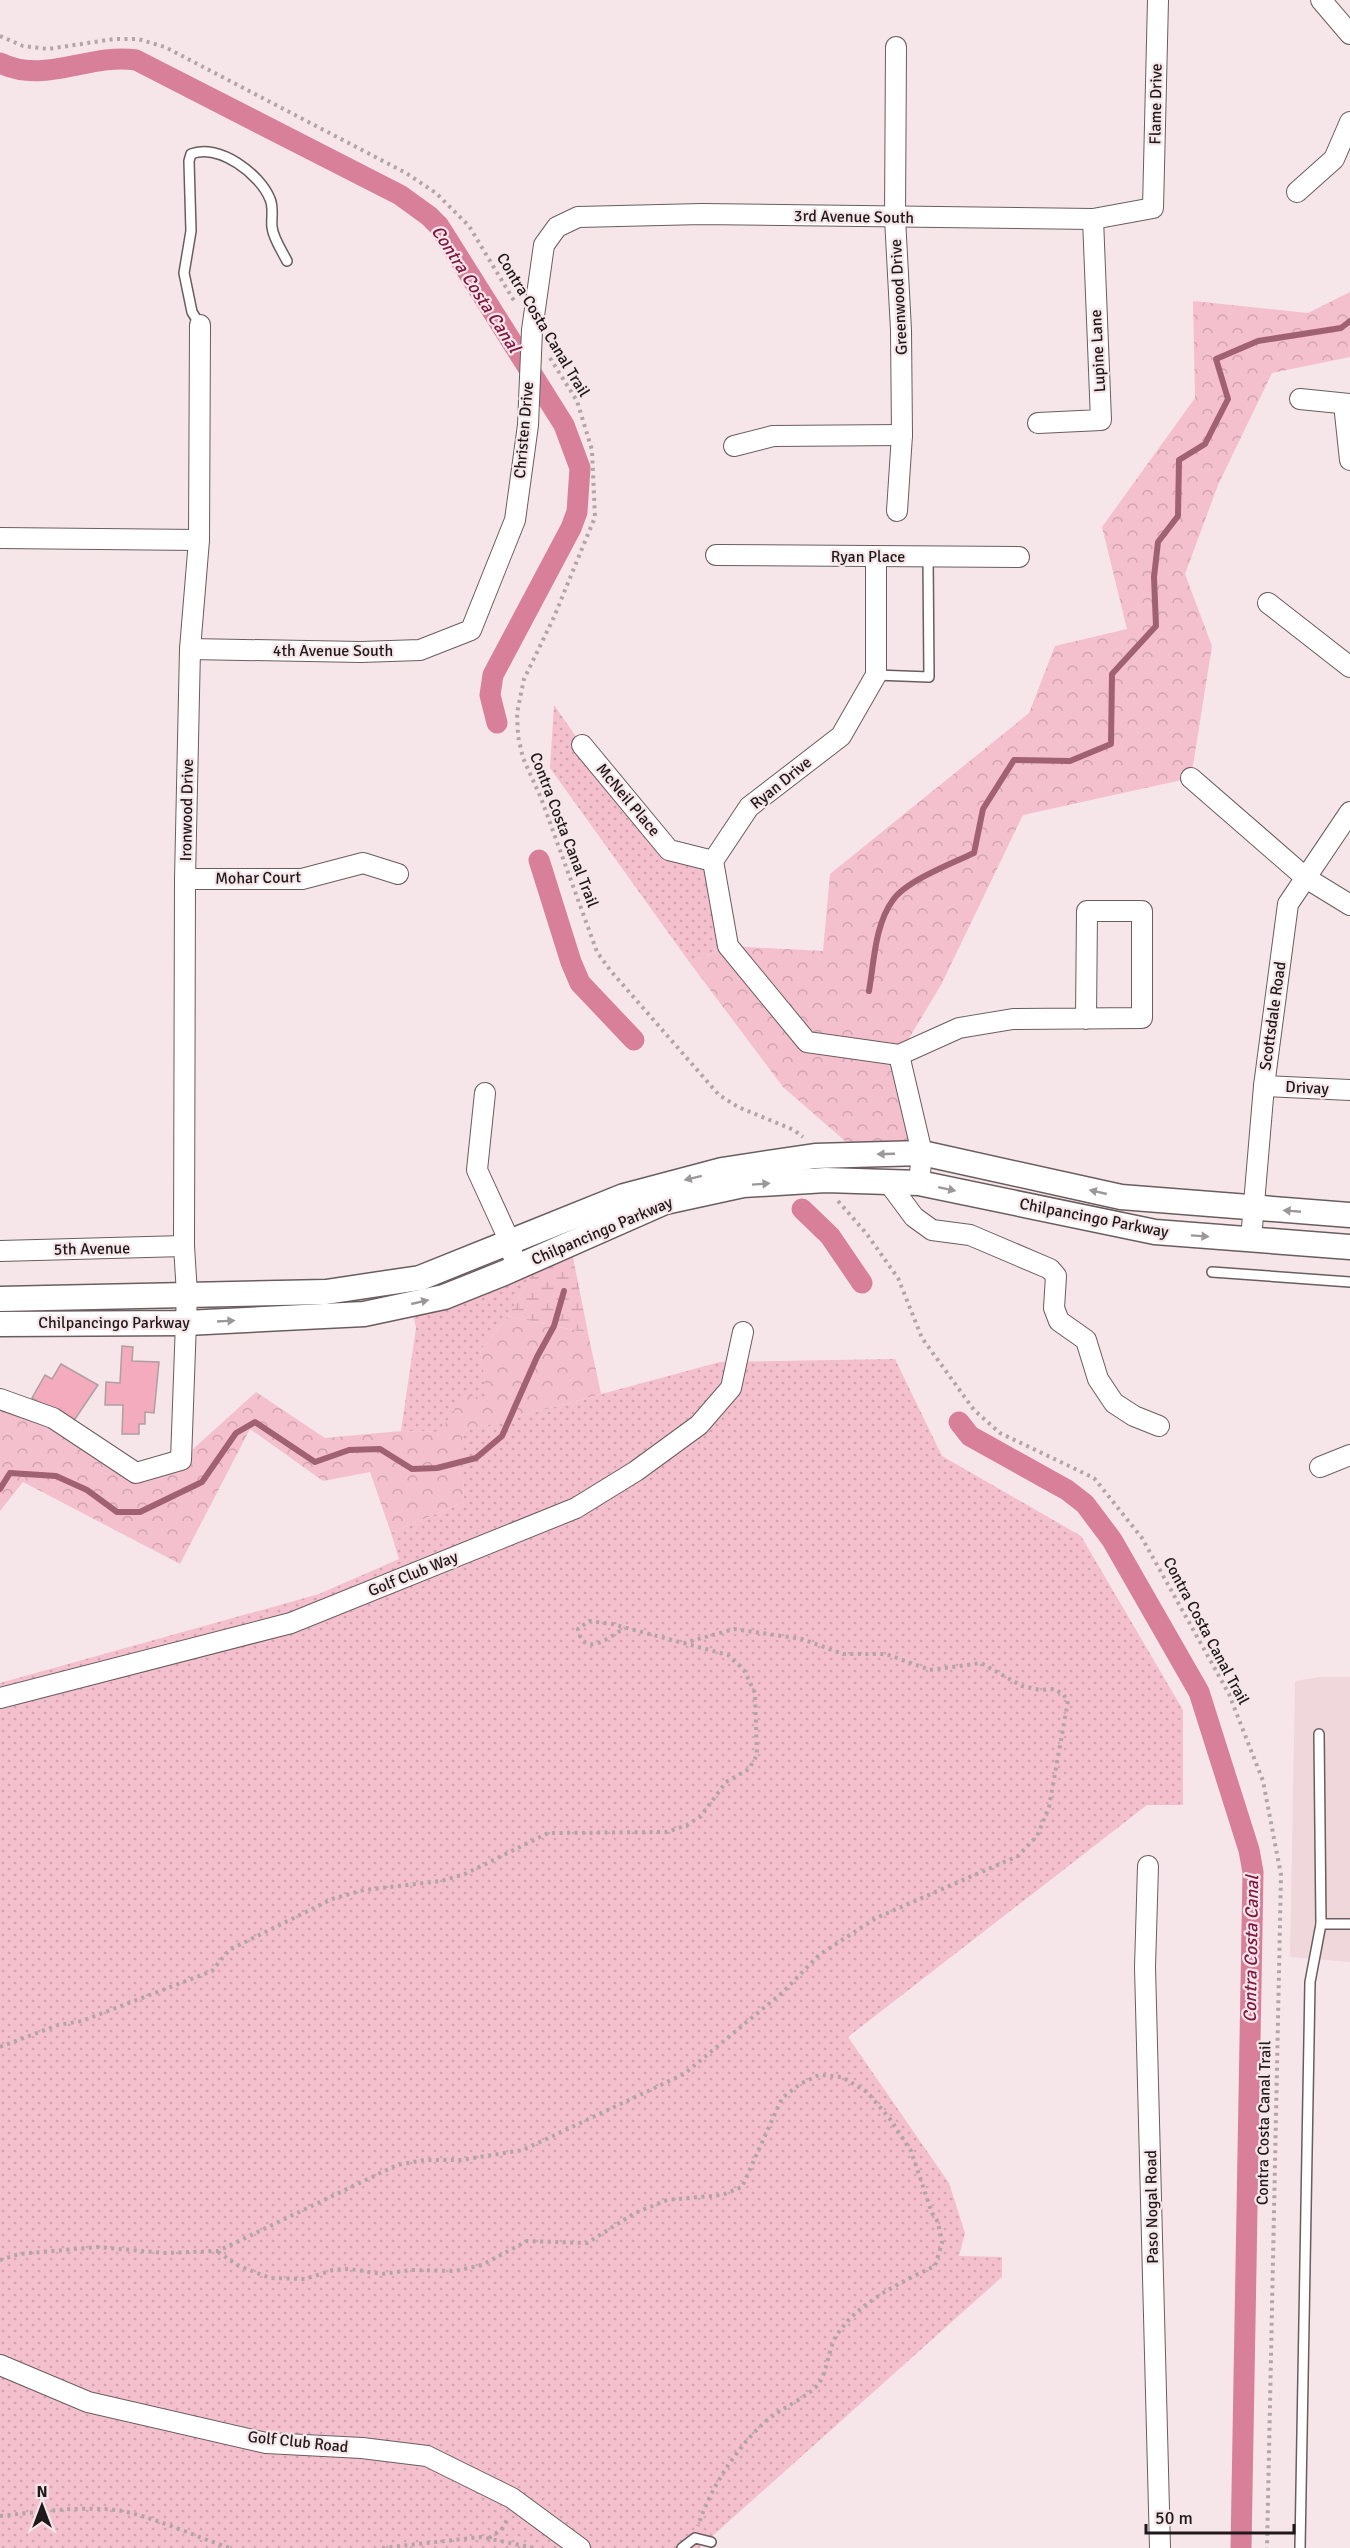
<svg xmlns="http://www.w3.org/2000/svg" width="1350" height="2548" font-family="Signika,sans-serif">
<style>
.built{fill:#f0d7dc}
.green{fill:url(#green-dots)}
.forest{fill:url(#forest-crowns)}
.wetland{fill:url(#wetland-marsh)}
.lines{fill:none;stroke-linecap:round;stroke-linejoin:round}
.stream{stroke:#a06173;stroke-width:6}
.canal{stroke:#d88099;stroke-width:21}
.building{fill:#f4abbe;stroke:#ae9fa2;stroke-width:1.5}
.service-casing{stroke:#6a5d60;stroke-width:12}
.minor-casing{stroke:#6a5d60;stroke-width:22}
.tertiary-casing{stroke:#6a5d60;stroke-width:27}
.path{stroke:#b2a5a8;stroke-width:4;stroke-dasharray:3 4.5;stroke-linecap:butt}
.service{stroke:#fff;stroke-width:9}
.minor{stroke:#fff;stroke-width:20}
.tertiary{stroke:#fff;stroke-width:24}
.oneway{fill:#9a9898}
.labels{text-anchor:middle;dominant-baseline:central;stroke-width:4.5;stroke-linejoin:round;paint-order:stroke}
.street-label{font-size:16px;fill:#1f191b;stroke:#f6e6ea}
.water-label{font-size:18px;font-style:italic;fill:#811842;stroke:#f6e6ea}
</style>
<defs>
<pattern id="green-dots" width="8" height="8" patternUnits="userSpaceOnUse" patternTransform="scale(1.5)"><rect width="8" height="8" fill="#f4c0cd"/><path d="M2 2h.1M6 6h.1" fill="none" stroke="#d1a4af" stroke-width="1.8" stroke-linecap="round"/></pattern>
<pattern id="forest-crowns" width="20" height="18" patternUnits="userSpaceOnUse" patternTransform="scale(1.5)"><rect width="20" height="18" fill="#f4c0cd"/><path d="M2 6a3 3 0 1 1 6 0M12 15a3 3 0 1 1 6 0" fill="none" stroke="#d1a4af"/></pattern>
<pattern id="wetland-marsh" width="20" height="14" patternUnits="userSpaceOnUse" patternTransform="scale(1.5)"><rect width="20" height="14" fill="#f4c0cd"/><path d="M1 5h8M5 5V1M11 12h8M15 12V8" fill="none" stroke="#d1a4af"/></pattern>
</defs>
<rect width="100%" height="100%" fill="#f6e6ea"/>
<path class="built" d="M1319 1677H1350V1962L1290 1957 1295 1681Z"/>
<g class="green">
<path d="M554 705 582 745 669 849 713 861 728 946 690 963 550 768Z"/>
<path d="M543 1255 508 1316 480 1351 489 1402 441 1432 401 1431 416 1328 411 1304Z"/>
<path d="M895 1359 942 1456 1081 1536 1183 1710V1805H1147L848 2037 949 2183 965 2233 959 2256 1002 2257V2277L699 2548H0V1683L319 1594 399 1559 391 1533 464 1502 461 1432 720 1362Z"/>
</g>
<g class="forest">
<path d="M1350 292V357L1272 373 1218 485 1185 574 1212 646 1191 778 1023 815 941 985 899 1055 922 1153 861 1155 783 1087 690 963 728 946 823 951 830 874 1029 713 1055 646 1127 629 1102 527 1195 398 1193 301 1308 313Z"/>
<path d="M508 1316 588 1333 601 1394 462 1432 464 1502 391 1533 370 1472 323 1481 250 1429 180 1564 23 1482 0 1511V1399L136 1473 181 1460 256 1392 325 1438 401 1431 440 1432 465 1393 488 1401 480 1351Z"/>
</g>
<path class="wetland" d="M570 1242 588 1333 508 1316 543 1255Z"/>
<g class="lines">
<g class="stream">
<path d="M869 991C874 962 875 924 893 900 906 881 952 863 974 853L983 809 1014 760 1070 761 1111 744 1112 674 1156 626 1154 577 1158 542 1178 516 1179 460 1205 444 1228 399 1216 359 1258 341 1341 328 1350 321"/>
<path d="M0 1489 10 1473 56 1476 87 1490 117 1512H140L202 1482 236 1433 255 1422 315 1462 349 1450 380 1449 412 1469 437 1468 476 1458 502 1436 537 1357 554 1326 564 1291"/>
</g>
<g class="canal">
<path d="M0 63C44 85 89 53 136 60L400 195 429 216 439 226 564 425 580 468 577 512 571 528 493 675 490 695 497 723"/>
<path d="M539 860 571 962 580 983 634 1040"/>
<path d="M802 1209 830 1236 862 1283"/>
<path d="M959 1422 970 1436 1067 1490 1085 1504 1112 1540 1199 1692 1249 1850 1253 1872 1241 2548"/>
</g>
</g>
<g class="building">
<path d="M122 1346 133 1347 132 1361 159 1362 154 1413 145 1412V1424H139V1434H122L123 1405H105L106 1382 120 1383Z"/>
<path d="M61 1364 98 1385 73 1422 32 1398 45 1375 52 1379Z"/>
</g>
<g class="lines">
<g class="service-casing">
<g id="service">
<path d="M200 325 192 312 184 273 191 231 189 161 191 154C219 143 260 174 270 199 274 208 271 218 272 227 273 238 282 251 287 261"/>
<path d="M876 675 929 677 928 557"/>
<path d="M1212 1272 1350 1282"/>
<path d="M1319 1734 1321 1924H1350"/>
<path d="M682 2548 695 2538 711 2542"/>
<path d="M1300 2548 1310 1982 1321 1924"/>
</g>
</g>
<g class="minor-casing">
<g id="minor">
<path d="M1321 0 1350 34"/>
<path d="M896 47 895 218 901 330 902 435 897 511"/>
<path d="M1297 192 1334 159 1350 122"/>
<path d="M1300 399 1350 404"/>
<path d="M1344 404 1350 460"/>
<path d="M1038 423 1101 420 1093 219"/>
<path d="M734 446 773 436 902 435"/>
<path d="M0 538 199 540"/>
<path d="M716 555 1019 557"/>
<path d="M876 557V675L841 736 749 807 713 861 728 946 807 1042 899 1055 959 1028 1013 1019 1142 1018V911H1087L1086 1019"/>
<path d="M1268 603 1350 667"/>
<path d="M190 649 361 652 420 650 471 630 515 520 528 425 532 330 544 245 557 227 578 217 702 214 1093 219 1153 208 1158 0"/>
<path d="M582 745 669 850 713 861"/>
<path d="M1191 778 1306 878 1350 905"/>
<path d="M185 879H302L363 863 398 874"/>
<path d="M899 1055 922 1153 919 1183"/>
<path d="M1264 1086 1350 1090"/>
<path d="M485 1093 477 1170 510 1242 513 1256"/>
<path d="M888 1182 914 1217 932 1230 970 1235 1050 1269 1056 1276 1054 1308 1059 1321 1086 1340 1098 1379 1114 1403 1134 1416 1159 1426"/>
<path d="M1251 1239 1264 1086 1288 904 1350 812"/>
<path d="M0 1251 184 1246"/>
<path d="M0 1399 53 1418 136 1473 181 1460 187 1294 184 1246 185 879 190 649 199 540 200 325"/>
<path d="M1320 1467 1350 1455"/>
<path d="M0 1698 291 1623 576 1508 636 1471 699 1425 731 1388 743 1332"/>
<path d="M1148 1866 1145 1967 1160 2548"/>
<path d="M0 2365 88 2402 266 2443 362 2448 427 2456 512 2498 580 2548"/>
</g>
</g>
<g class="tertiary-casing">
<g id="tertiary">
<path d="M0 1299 326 1292 420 1278 624 1196 722 1170 815 1156 922 1153 1121 1197 1350 1215"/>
<path d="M0 1324 186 1323 364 1314 444 1297 504 1273 665 1202 743 1185 826 1180 919 1183 1155 1232 1350 1247"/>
</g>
</g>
<g class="path">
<path d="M0 36 23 46 48 49 114 39H138L165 47 406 173 436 193 469 226 516 304"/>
<path d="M550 358 577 401 592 450 595 517 554 617 524 679 517 713 518 736 523 758 541 798 597 952 610 970 719 1095 738 1107 794 1130 803 1137"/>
<path d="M838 1201 866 1233 898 1278 922 1338 974 1410 1000 1433 1094 1478 1142 1538 1229 1694 1263 1781 1281 1875 1267 2548"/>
<path d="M0 2047 58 2025 82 2021 212 1971 229 1950 332 1899 364 1890 441 1881 465 1874 548 1833 667 1832 687 1825 701 1816 726 1782 749 1769 757 1755 755 1693 744 1670 728 1655 612 1624 589 1621 578 1629C584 1659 609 1637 625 1628"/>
<path d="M218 2252 239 2266 270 2278 305 2279 333 2270 350 2269 382 2274 412 2270 455 2271 482 2265 527 2241 587 2243 635 2213 667 2200 722 2195 742 2187 782 2098 800 2084 819 2075 842 2077 867 2092 890 2119 911 2151 932 2213 938 2222 942 2243 935 2266C901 2282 857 2303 836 2336 828 2350 828 2370 819 2383 812 2394 785 2407 774 2415 743 2437 709 2489 698 2526"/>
<path d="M0 2260 19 2254 97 2247 165 2253 218 2251 397 2165 424 2160H461L523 2150 684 2074 783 1992 819 1955 876 1918 1018 1856 1037 1836 1049 1807 1068 1701 1063 1694 1054 1689 1040 1690 1022 1686 981 1663 930 1670 886 1654H843L802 1639 734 1629 684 1643"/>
<path d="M0 2516C39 2512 77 2506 116 2510 150 2515 196 2537 230 2548"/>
<path d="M489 2538 502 2529 508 2518"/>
<path d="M382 2548 481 2537 534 2548"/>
</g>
<use href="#service" class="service"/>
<use href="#minor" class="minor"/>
<use href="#tertiary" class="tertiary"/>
</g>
<defs><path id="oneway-solid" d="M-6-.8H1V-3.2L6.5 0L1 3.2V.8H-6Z" transform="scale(1.5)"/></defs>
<g class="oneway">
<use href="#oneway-solid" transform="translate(886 1154) rotate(178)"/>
<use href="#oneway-solid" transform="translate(693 1178) rotate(166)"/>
<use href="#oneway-solid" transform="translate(761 1184) rotate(-4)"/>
<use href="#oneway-solid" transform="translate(947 1189) rotate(12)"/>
<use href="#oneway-solid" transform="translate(1098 1192) rotate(-167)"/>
<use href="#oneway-solid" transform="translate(1292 1211) rotate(-175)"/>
<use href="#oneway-solid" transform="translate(1200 1236) rotate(4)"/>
<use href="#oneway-solid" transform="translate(420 1302) rotate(-13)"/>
<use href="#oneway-solid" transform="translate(226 1321) rotate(-3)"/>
</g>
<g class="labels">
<g class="street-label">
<text transform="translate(1156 104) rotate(-89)">Flame Drive</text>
<text transform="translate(854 217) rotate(1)">3rd Avenue South</text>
<text transform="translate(899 297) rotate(-93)">Greenwood Drive</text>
<text transform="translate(543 325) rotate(59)">Contra Costa Canal Trail</text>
<text transform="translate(1098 351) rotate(-93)">Lupine Lane</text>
<text transform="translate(524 430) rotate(-85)">Christen Drive</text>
<text x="868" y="557">Ryan Place</text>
<text x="333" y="651">4th Avenue South</text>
<text transform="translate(781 783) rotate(-39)">Ryan Drive</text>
<text transform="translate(628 800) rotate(50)">McNeil Place</text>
<text transform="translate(187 810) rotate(-89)">Ironwood Drive</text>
<text transform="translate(564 830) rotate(69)">Contra Costa Canal Trail</text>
<text transform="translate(258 878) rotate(-1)">Mohar Court</text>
<text transform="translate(1273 1016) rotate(-82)">Scottsdale Road</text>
<text transform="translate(1307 1088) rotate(3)">Drivay</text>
<text transform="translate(1094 1218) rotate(11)">Chilpancingo Parkway</text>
<text transform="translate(602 1231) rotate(-23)">Chilpancingo Parkway</text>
<text transform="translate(92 1249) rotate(-1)">5th Avenue</text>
<text x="114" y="1323">Chilpancingo Parkway</text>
<text transform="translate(413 1574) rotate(-22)">Golf Club Way</text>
<text transform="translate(1206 1631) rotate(62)">Contra Costa Canal Trail</text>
<text transform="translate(1264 2123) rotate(-89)">Contra Costa Canal Trail</text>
<text transform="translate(1152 2207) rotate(-91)">Paso Nogal Road</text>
<text transform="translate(298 2442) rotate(6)">Golf Club Road</text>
</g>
<g class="water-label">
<text transform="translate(476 289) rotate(57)">Contra Costa Canal</text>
<text transform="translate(1251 1949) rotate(-89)">Contra Costa Canal</text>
</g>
</g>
<g transform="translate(42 2506)" stroke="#f6e6ea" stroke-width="4.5" paint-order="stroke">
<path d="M0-4.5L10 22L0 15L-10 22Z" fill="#1f191b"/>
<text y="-9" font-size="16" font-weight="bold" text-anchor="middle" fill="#1f191b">N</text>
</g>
<path d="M1146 2524v9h148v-9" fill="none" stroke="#1f191b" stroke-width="3"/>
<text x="1155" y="2524" font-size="18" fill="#1f191b" stroke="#f6e6ea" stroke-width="4.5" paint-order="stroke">50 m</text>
</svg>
